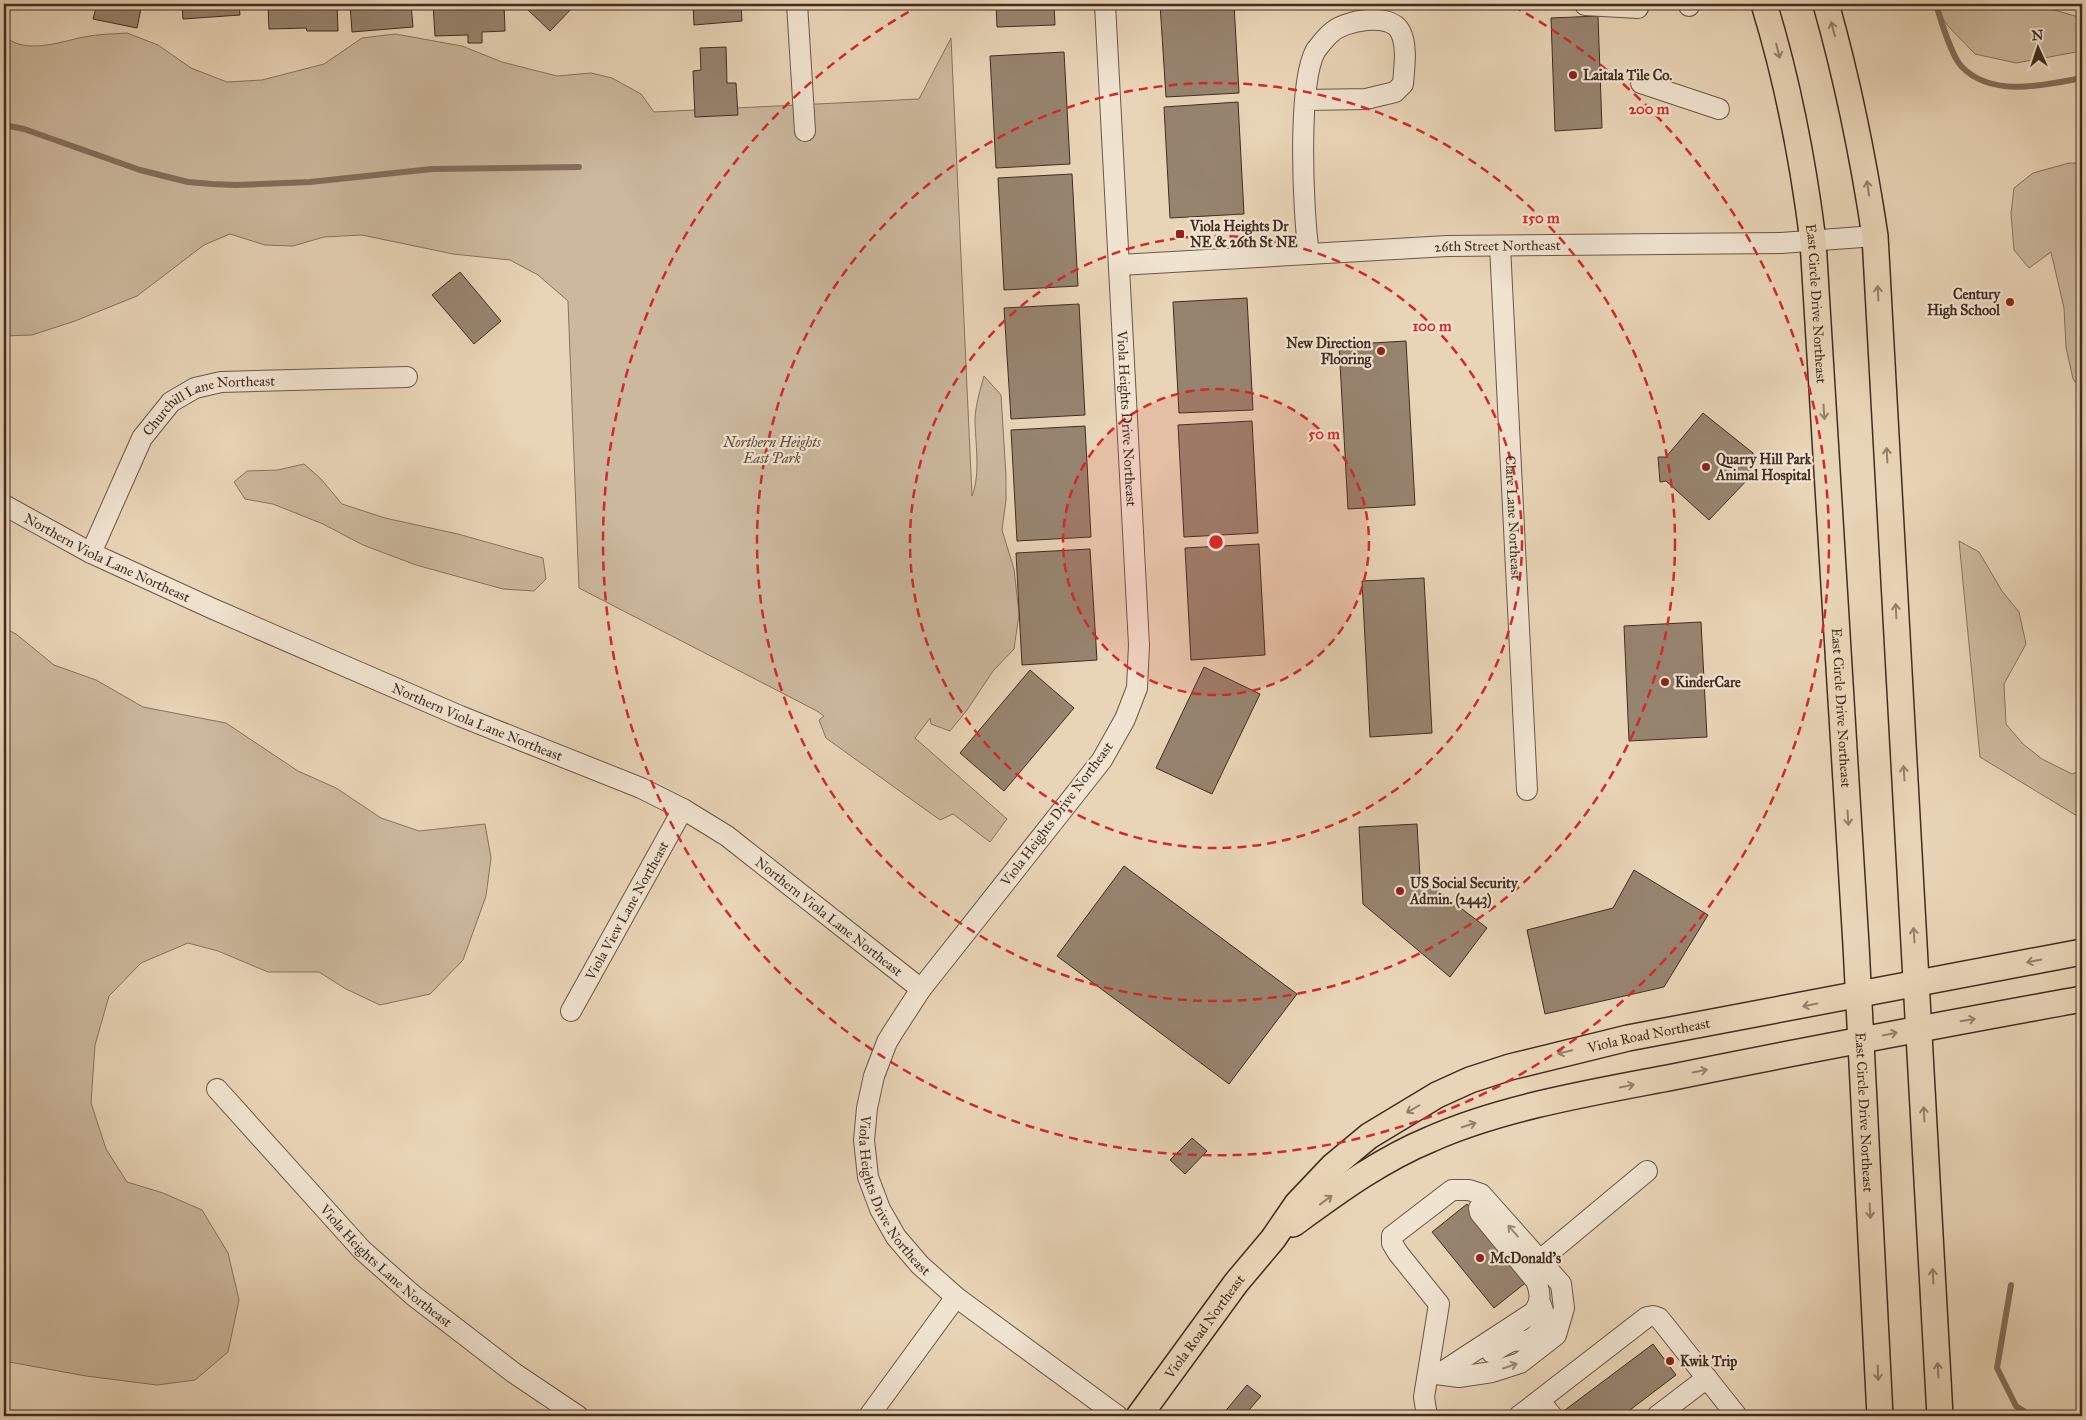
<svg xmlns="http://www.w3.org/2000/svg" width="2086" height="1420" font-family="'IM FELL Great Primer',serif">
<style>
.green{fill:#cbb89d;stroke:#867260}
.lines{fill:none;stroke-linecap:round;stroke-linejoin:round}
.stream{stroke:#836f5d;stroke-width:6}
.building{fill:#97846f;stroke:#402d22}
.minor-casing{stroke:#6a5747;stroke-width:22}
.major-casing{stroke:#402d22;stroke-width:28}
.minor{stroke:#f0e3d0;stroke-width:20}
.major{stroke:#e8d4b6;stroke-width:25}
.oneway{stroke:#94806c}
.oneway2{stroke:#988879}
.ring{fill:none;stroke:#d62828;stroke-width:2.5;stroke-dasharray:9 6}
.poi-dot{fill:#8f2418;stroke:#f0e3d0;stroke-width:2}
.labels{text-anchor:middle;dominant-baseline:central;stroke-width:4.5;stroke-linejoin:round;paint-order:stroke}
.poi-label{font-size:14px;font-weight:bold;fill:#402d22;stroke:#f0e3d0;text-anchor:start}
.street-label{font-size:14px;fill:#402d22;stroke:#f0e3d0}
.park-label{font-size:14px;font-style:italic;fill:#5c493b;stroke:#f0e3d0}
.centre{fill:#d62828;stroke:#f0e3d0;stroke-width:2.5}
.ring-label{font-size:15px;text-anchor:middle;font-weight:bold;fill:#d62828;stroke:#f0e3d0;stroke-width:4.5;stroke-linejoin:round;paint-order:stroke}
</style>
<rect width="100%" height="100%" fill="#e8d4b6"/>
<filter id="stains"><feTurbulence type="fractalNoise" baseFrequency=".004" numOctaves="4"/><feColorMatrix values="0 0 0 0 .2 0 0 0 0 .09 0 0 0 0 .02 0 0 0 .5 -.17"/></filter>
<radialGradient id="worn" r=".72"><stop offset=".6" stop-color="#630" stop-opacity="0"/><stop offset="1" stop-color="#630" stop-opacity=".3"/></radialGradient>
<g class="green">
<path d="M1933 4H2043L2051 9 2082 18V51L2016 63 1975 54 1948 26Z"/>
<path d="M127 33 158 45 191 68 227 82 262 80 324 64 362 38 395 34 462 46 502 62 557 76 591 73 612 78 641 94 654 112 919 99 951 38 972 496C981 473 975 443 975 418 976 404 980 390 984 376L1001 395 1006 476V500L1002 530 1014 569 1019 614 1014 649 993 671 967 710 950 731 931 724 930 718 915 738 1007 819 990 842 953 814 940 820 826 738 819 720 824 716 817 711 579 588 568 301 538 275 510 260 453 254 362 235 324 237 293 246 265 245 230 234 204 245 137 296 75 321 32 335 4 336V36C26 55 59 42 84 37 98 34 113 34 127 33Z"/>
<path d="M2069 163H2082V390L2073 379 2066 347 2064 308 2051 252 2029 268 2014 250 2011 213 2014 188 2033 173Z"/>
<path d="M304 464 321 479 342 504 385 518 458 534 543 558 546 579 534 591 503 589 416 565 363 545 323 524 273 504 245 499 234 482 247 471 278 470Z"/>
<path d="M1959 541 1979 552 2002 591 2019 612 2026 644 2004 684 2006 724 2023 744 2042 759 2072 774 2082 770V819L1980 757Z"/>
<path d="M4 628 16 634 54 665 96 680 143 707 226 723 298 771 336 788 381 818 419 831 485 824 491 858 486 896 463 960 430 994 380 1005 346 989 319 972H268L218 951 188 943 141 963 109 996 95 1045 91 1103 106 1149 127 1182 163 1193 202 1210 228 1253 239 1300 228 1352 195 1380 157 1385 86 1376 4 1361Z"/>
</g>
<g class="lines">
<g class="stream">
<path d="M1936 4C1940 18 1952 57 1962 67 1992 98 2045 85 2082 78"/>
<path d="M4 125 24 129 140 170 188 182 212 184 236 185 310 182 432 169 579 167"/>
<path d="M2011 1285 1997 1368 2016 1406 2031 1416"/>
</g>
</g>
<g class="building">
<path d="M97 4H142L137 28 93 19Z"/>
<path d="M182 4H239L240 15 183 19Z"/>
<path d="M268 4H337L338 31H307L306 28 269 29Z"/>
<path d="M350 4H411L413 27 352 32Z"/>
<path d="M433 4H504L505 31 482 32V43H468V35L435 36Z"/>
<path d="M530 4H576L550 31 526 8Z"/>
<path d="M693 4H741L742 21 694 25Z"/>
<path d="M996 4H1054L1055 25 997 27Z"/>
<path d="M1160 4H1234L1239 93 1166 97Z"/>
<path d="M1598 16 1602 128 1555 131 1551 18Z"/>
<path d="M726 47 727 83H736L738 115 695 117 693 71 701 70 700 48Z"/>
<path d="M1064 52 1070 164 996 168 990 56Z"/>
<path d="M1238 102 1244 214 1170 218 1164 107Z"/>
<path d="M1072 174 1078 286 1004 290 998 178Z"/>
<path d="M460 272 501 321 474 344 432 295Z"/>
<path d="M1247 298 1253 410 1179 413 1173 302Z"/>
<path d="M1079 304 1085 415 1011 419 1004 308Z"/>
<path d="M1406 341 1415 505 1348 509 1339 345Z"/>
<path d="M1703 413 1753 453 1754 477 1749 478 1709 520 1666 481 1660 482 1658 457H1666Z"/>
<path d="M1252 421 1258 533 1184 537 1178 425Z"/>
<path d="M1085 426 1091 537 1017 541 1011 430Z"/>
<path d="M1259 544 1265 655 1191 660 1185 548Z"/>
<path d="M1090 549 1097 660 1022 665 1016 553Z"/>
<path d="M1424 578 1432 733 1370 737 1362 581Z"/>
<path d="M1701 622 1707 737 1629 741 1624 626Z"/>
<path d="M1204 667 1260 694 1212 794 1156 768Z"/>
<path d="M1030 670 1074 708 1004 791 960 753Z"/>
<path d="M1417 824 1420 877 1487 928 1450 977 1363 904 1359 827Z"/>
<path d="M1124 866 1297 994 1229 1084 1057 956Z"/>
<path d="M1634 870 1708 915 1664 987 1545 1014 1527 930 1613 908Z"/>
<path d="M1192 1138 1207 1151 1185 1174 1170 1160Z"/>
<path d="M1467 1204 1529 1280 1494 1308 1432 1232Z"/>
<path d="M1653 1344 1676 1375 1622 1416H1564L1561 1413Z"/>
<path d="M1247 1385 1261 1396 1244 1416H1225L1223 1414Z"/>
</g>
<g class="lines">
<g class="minor-casing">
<g id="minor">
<path d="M797 4 805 131"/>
<path id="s1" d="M1105 4 1139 645 1137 688 1125 719 1102 760 921 989 893 1032 887 1042 874 1076 867 1108 864 1140 868 1177 880 1209 896 1237 920 1265 956 1297 1118 1416"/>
<path d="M1585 4V5L1638 8"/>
<path d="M1689 4V6"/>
<path d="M1641 83 1719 109"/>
<path d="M1305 100 1366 99 1395 92 1403 84C1404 68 1408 46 1400 31 1390 12 1344 20 1331 33 1326 37 1320 45 1316 50 1297 82 1303 215 1309 254"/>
<path id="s2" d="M1500 246 1527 790"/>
<path id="s3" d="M1120 265 1447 246 1781 243 1875 236"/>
<path id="s4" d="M4 505 91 553 211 608 460 716 641 788 683 809 727 836 921 989"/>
<path id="s5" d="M91 553 142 438 171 402 195 388 221 382 407 377"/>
<path id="s6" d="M571 1011 683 809"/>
<path id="s7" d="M217 1089 362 1250 414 1296 514 1373 578 1416"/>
<path d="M1539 1261 1647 1171"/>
<path d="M1492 1353C1498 1349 1506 1343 1513 1341 1518 1340 1524 1342 1529 1340 1544 1333 1547 1316 1540 1303"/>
<path d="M1439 1374 1534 1312C1541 1301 1541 1294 1536 1281L1480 1213 1479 1208"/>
<path d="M1540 1401 1552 1416"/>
<path d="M869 1416 956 1297"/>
<path d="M1427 1416 1424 1397 1439 1304 1398 1253 1392 1243V1236L1452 1190H1469L1481 1194 1561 1284 1564 1308 1556 1335 1520 1363 1492 1372 1459 1377 1428 1373"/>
<path d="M1519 1416 1647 1317 1653 1316 1659 1318 1737 1416"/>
<path d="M1657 1416 1707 1378"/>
</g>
</g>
<g class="major-casing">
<g id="major">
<path id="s8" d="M1764 4C1788 82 1803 161 1813 241L1856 945 1880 1416"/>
<path d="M1826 4C1848 82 1863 156 1875 236L1940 1416"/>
<path d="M1293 1224C1337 1192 1380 1160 1431 1139 1503 1107 1595 1092 1673 1077 1809 1049 1946 1024 2082 999"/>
<path id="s9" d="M1139 1416 1236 1283 1273 1239 1297 1204 1333 1166 1369 1136 1437 1095 1470 1080 1510 1067 1628 1038 2082 952"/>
</g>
</g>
<use href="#minor" class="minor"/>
<use href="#major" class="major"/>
</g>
<defs><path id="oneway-shaft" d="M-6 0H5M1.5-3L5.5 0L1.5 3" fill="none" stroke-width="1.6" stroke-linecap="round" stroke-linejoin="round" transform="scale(1.25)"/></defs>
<g class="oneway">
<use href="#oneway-shaft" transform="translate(1833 29) rotate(-105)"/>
<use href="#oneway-shaft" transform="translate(1778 51) rotate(76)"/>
<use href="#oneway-shaft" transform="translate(1868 188) rotate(-98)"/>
<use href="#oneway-shaft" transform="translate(1878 293) rotate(-93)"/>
<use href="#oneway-shaft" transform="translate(1824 412) rotate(86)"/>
<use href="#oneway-shaft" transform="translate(1887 455) rotate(-93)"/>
<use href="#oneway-shaft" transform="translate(1896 611) rotate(-93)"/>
<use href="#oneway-shaft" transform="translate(1904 773) rotate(-94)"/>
<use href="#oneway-shaft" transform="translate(1848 818) rotate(86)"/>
<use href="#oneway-shaft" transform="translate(1914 935) rotate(-94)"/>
<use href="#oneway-shaft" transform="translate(2034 961) rotate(169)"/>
<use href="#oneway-shaft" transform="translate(1810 1005) rotate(169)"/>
<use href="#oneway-shaft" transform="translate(1968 1020) rotate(-10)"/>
<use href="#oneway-shaft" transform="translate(1890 1034) rotate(-11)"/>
<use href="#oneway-shaft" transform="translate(1565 1052) rotate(167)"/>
<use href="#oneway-shaft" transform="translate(1700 1071) rotate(-11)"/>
<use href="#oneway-shaft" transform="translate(1627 1086) rotate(-11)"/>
<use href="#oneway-shaft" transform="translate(1413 1109) rotate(150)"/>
<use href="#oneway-shaft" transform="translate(1924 1114) rotate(-93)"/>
<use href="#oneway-shaft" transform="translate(1469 1125) rotate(-18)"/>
<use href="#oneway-shaft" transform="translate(1326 1200) rotate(-36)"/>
<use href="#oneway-shaft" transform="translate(1870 1211) rotate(87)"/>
<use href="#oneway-shaft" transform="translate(1933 1276) rotate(-93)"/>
<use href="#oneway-shaft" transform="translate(1938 1370) rotate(-93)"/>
<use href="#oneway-shaft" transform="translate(1878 1373) rotate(88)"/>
</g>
<g class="oneway2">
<use href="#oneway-shaft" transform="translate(1513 1231) rotate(-131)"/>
<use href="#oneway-shaft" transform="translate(1510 1366) rotate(-19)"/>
</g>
<circle cx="1216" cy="542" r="153" fill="#d62828" fill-opacity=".12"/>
<g class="ring">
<circle cx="1216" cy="542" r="153"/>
<circle cx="1216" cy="542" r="306"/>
<circle cx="1216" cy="542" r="459"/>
<path d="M1513 6A613 613 0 1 1 919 6"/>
</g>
<g class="poi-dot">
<circle cx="1573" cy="75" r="5"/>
<rect x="1175" y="229" width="10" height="10" rx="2.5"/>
<circle cx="2010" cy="302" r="5"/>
<circle cx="1381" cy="351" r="5"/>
<circle cx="1706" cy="467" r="5"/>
<circle cx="1665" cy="682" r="5"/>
<circle cx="1400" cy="891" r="5"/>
<circle cx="1480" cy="1258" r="5"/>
<circle cx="1670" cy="1361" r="5"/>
</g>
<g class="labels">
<g class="poi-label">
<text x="1583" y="75">Laitala Tile Co.</text>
<text x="1190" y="226">Viola Heights Dr<tspan x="1190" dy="16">NE &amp; 26th St NE</tspan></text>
<text x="2000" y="294" text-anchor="end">Century<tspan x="2000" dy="16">High School</tspan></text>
<text x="1371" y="343" text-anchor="end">New Direction<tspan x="1371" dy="16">Flooring</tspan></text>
<text x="1716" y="459">Quarry Hill Park<tspan x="1716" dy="16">Animal Hospital</tspan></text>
<text x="1675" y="682">KinderCare</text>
<text x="1410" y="883">US Social Security<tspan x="1410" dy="16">Admin. (2443)</tspan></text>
<text x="1490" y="1258">McDonald's</text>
<text x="1680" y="1361">Kwik Trip</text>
</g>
<g class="street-label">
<text stroke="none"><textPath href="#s3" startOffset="378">26th Street Northeast</textPath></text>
<text stroke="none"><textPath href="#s8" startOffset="305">East Circle Drive Northeast</textPath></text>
<text stroke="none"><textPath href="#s5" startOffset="206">Churchill Lane Northeast</textPath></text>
<text stroke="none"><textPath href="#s1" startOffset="415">Viola Heights Drive Northeast</textPath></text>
<text stroke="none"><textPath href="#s2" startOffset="272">Clare Lane Northeast</textPath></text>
<text stroke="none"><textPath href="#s4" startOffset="116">Northern Viola Lane Northeast</textPath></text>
<text stroke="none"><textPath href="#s8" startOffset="710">East Circle Drive Northeast</textPath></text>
<text stroke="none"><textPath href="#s4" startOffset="521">Northern Viola Lane Northeast</textPath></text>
<text transform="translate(1057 814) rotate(-53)">Viola Heights Drive Northeast</text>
<text stroke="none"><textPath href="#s6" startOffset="115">Viola View Lane Northeast</textPath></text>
<text stroke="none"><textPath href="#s4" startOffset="926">Northern Viola Lane Northeast</textPath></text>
<text stroke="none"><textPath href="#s9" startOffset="664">Viola Road Northeast</textPath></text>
<text stroke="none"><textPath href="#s8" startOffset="1115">East Circle Drive Northeast</textPath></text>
<text stroke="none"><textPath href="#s1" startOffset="1285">Viola Heights Drive Northeast</textPath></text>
<text stroke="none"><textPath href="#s7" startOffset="245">Viola Heights Lane Northeast</textPath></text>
<text stroke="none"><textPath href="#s9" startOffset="111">Viola Road Northeast</textPath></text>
</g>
<g class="park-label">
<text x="772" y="442">Northern Heights<tspan x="772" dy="16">East Park</tspan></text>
</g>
</g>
<circle cx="1216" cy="542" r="8" class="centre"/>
<g class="ring-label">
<text x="1649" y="114">200 m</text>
<text x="1541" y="223">150 m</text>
<text x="1432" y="331">100 m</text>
<text x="1324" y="439">50 m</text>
</g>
<rect width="2086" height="1420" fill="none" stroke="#e8d4b6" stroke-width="20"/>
<rect x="5" y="5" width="2076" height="1410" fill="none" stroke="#402d22" stroke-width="2.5"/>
<rect x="10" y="10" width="2066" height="1400" fill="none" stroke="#402d22"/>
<g transform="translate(2038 48) rotate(357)" stroke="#f0e3d0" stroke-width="4" paint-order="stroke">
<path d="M0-4L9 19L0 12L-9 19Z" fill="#402d22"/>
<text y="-8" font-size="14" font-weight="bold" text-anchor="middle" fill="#402d22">N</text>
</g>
<rect width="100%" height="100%" filter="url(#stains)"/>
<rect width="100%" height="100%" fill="url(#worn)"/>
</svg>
